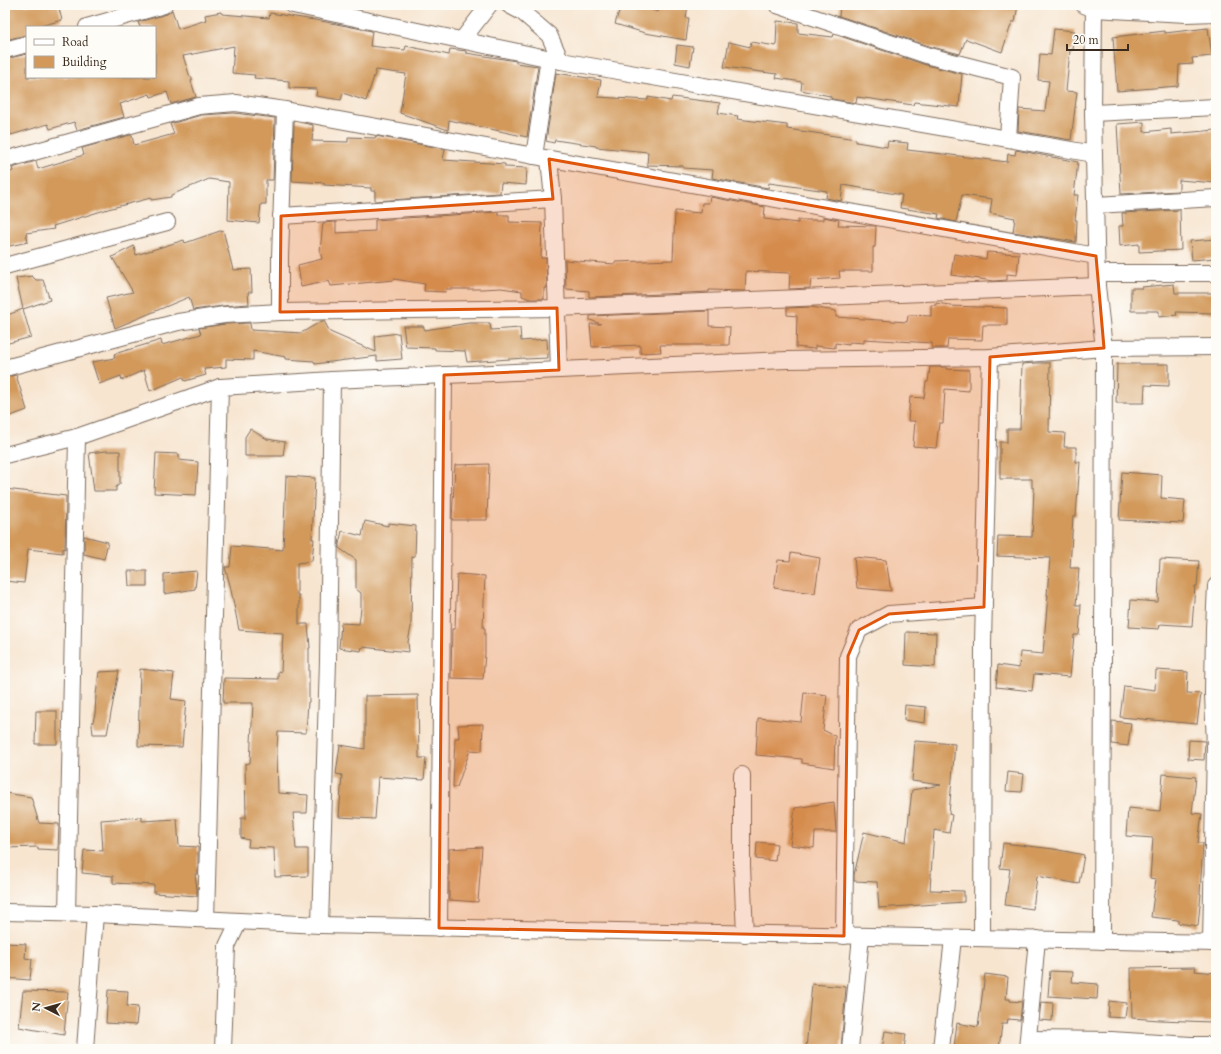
<svg xmlns="http://www.w3.org/2000/svg" width="1221" height="1054" font-family="Cardo,serif">
<style>
.building{fill:#d2995a}
.lines{fill:none;stroke-linecap:round;stroke-linejoin:round}
.street-casing{stroke:#7d6b5c;stroke-width:18}
.street{stroke:#fff;stroke-width:16}
.marked{fill:#df570d;fill-opacity:0.2;stroke:#df570d;stroke-width:3;stroke-linejoin:round}
</style>
<rect width="100%" height="100%" fill="#fdfcf7"/>
<filter id="ink" filterUnits="userSpaceOnUse"><feTurbulence type="fractalNoise" baseFrequency=".025" numOctaves="2"/><feDisplacementMap in="SourceGraphic" scale="8" xChannelSelector="R" yChannelSelector="G"/><feConvolveMatrix kernelMatrix="1 2 1 2 8 2 1 2 1" color-interpolation-filters="sRGB"/></filter>
<filter id="wash" filterUnits="userSpaceOnUse"><feTurbulence type="fractalNoise" baseFrequency=".012" numOctaves="4" result="noise"/><feDisplacementMap in="SourceGraphic" scale="16" xChannelSelector="R" yChannelSelector="G"/><feGaussianBlur stdDeviation="0.9" result="paint"/><feColorMatrix in="noise" values="0 0 0 0 0 0 0 0 0 0 0 0 0 0 0 0 0 1.4 0 .05"/><feComposite in="paint" operator="in"/></filter>
<g filter="url(#wash)">
<rect width="100%" height="100%" fill="#f7e5d0"/>
<g id="blocks">
<g class="building">
<path d="M5 5H58L62 20 37 27H27V35L5 40Z"/>
<path d="M621 5H637L658 12 659 5H688L686 18H689L686 40 645 33 615 24Z"/>
<path d="M840 5H1018L1015 22H1012L1002 52 966 39 960 54 932 47 839 16Z"/>
<path d="M172 10 178 29 206 20 205 15 221 12 222 14 269 18 270 13 321 21 372 31 370 46 405 50 406 46 449 55 450 49 466 51V53L510 60 516 61V63L538 66 527 137 449 120 448 130 400 113 406 74 376 70 366 101 343 93 341 100 316 96 317 89 289 88V81L254 78 255 75 232 73 234 46 183 56 190 77H192V80L191 81 196 97 171 104 167 92 151 97 150 94 120 104 124 117 77 130 74 122 50 129 48 124 11 135 5 112V59L27 54V77H155V27H140L138 22 167 14Z"/>
<path d="M777 21 798 23V33L833 37 834 34 926 65 962 74 959 107 914 102 913 105 857 97 856 103 832 99 830 96 801 90 802 82 776 78 777 74 724 67 729 42 750 47 751 42 776 46Z"/>
<path d="M1208 28 1212 56 1192 58 1193 64 1179 65 1178 86 1117 91 1113 37 1165 31V33Z"/>
<path d="M1054 29 1075 31 1073 50H1070L1066 91 1077 92 1071 140 1018 131 1019 109 1045 111 1049 81 1038 80 1040 54 1051 55Z"/>
<path d="M677 45 693 47 690 66 675 63Z"/>
<path d="M556 73 601 80 598 97 648 100V97L671 101 672 97 720 103 718 113 738 116 737 119 787 125V129L856 139V142L887 147 888 141 908 143 907 150 943 154 1007 162 1008 154 1015 155 1016 150 1078 162 1074 195H1078L1075 220H1077L1076 242 1013 232 1015 218 990 213 992 199 962 195 956 222 938 218 939 214 900 208 902 195 843 185 841 201 826 198 827 191 769 183 768 188 712 178 713 170 683 168V166L647 165 648 152 596 147V146L555 140 554 143 546 141Z"/>
<path d="M234 113 275 118 273 180H266V204H261L259 223 228 220 229 182 209 179 171 195V197L151 200V198L108 209 53 226 54 229 26 233 28 242 5 247V175L13 171 12 168 36 161 38 169 84 155 82 148 130 135 132 136 134 145 174 134 170 124 201 115Z"/>
<path d="M294 121 313 125 312 141 348 142V137L375 138 376 136 445 149 443 160 505 164V167L527 168 526 185 501 183 500 193 375 201V191H371V188L324 185V183L292 181Z"/>
<path d="M1144 122V132L1171 129V134L1216 130V183L1179 180V191L1121 194 1117 124Z"/>
<path d="M710 197 765 207 764 219 798 223V220H823V217L839 220 838 225 876 226 875 247H873V271H839L840 278 811 280 810 288 789 289 790 273 746 271 745 291 709 290V292L589 297V291L566 289 565 260 615 264V262L673 260 675 211 701 213 702 203H709Z"/>
<path d="M1180 210 1181 250 1139 252V244L1120 246 1119 226H1123L1122 213Z"/>
<path d="M498 212V215H509V222L542 223 541 258H546L547 288H544V299H530L522 296V291L501 288 482 289H446L445 292 424 291 425 284 394 279V280L331 286 329 281 301 287 298 265 322 259 320 251 323 223 336 222V233L375 231V220Z"/>
<path d="M223 230 233 270 251 269 252 292H248L249 304 223 306 193 310 189 297 115 328 106 298 133 292 112 257 134 246 136 255 184 240 185 243Z"/>
<path d="M1216 239V258L1192 260 1190 241Z"/>
<path d="M987 252 1019 254 1017 275 1007 274V280L994 281 951 275 954 254 986 259Z"/>
<path d="M32 276 36 280H43L50 300 23 309 16 278Z"/>
<path d="M1174 284 1175 293H1213V313L1176 312 1177 315 1159 317V311H1131V288H1142V287Z"/>
<path d="M936 303 950 305V306L1007 308V325H983L982 340 948 339 947 348H932V343L864 339V343L850 342 849 345 835 343V348L815 346V349L796 347 797 316 787 315V308L811 307 836 311V317L907 322 908 315 931 316V305H936Z"/>
<path d="M23 309 31 337 5 344V316Z"/>
<path d="M709 311V326L730 327 729 345H660L661 352 640 353V345L592 347 590 324H601L590 320V316Z"/>
<path d="M322 321H324L330 332 376 352 375 336 399 333 402 359 377 361V356L315 364 314 361 286 359V357L253 351V360L226 359V367L204 369 206 375 185 381 183 377 150 391 144 370 122 380 121 376 99 384 92 362 115 358 114 354 161 340 162 345 201 334 199 328 225 324 250 323 251 330 301 333Z"/>
<path d="M469 323H490L491 330 520 328 521 341 547 339 548 358 525 359V358L467 362 465 351 435 350V348L406 347 403 326H423L425 330Z"/>
<path d="M1037 363H1050L1049 432 1065 433 1064 447H1076V462H1080L1076 516H1073L1070 568H1079L1076 605H1081L1079 635H1074L1070 677 1034 674 1032 691 996 687 998 665 1019 668 1020 652 1043 654 1048 595H1047L1050 558 997 556 998 536 1032 537 1034 488H1032V479H1000V442H1007V429H1020L1022 364Z"/>
<path d="M1117 364H1169V386L1145 385 1144 403H1116Z"/>
<path d="M930 367H946V369L969 370V391L945 389 943 423H939L936 448 913 446 915 421H908L910 397 924 398 926 382H928Z"/>
<path d="M16 375 27 410 5 418V377Z"/>
<path d="M250 429 267 439 285 442 283 456H245V437Z"/>
<path d="M106 451H120V484L116 487V491H94L89 453Z"/>
<path d="M156 453 179 454V460L198 462 196 495 154 493Z"/>
<path d="M489 464 487 520H452L455 465Z"/>
<path d="M1122 472 1162 475 1161 498 1185 500 1183 523 1119 520Z"/>
<path d="M286 476 315 478 312 539H314L312 561 297 563V595H299V624H308L310 648H309V702H308L306 733 278 732 277 749 278 793 308 795 307 813H293L296 849H308V876L275 877 274 848 248 847 249 840 241 838V818H246L245 764 250 763 253 703H223L224 678 278 679V671L281 672 283 633 239 630 230 585 225 567H230L232 546 283 550Z"/>
<path d="M5 489 66 496 65 549 63 548V553L28 549 24 583 5 581Z"/>
<path d="M365 521 388 526V523L416 526 415 556 412 557 411 627 408 642 409 652 362 647 361 651 339 648 341 623 359 624 361 608V593L356 589V560L339 548V544L342 531 362 536Z"/>
<path d="M84 536 108 542 104 559 84 554Z"/>
<path d="M791 553 820 558 815 593 774 588 778 560 790 561Z"/>
<path d="M854 557 886 560 891 591 857 588Z"/>
<path d="M1160 559 1199 561 1197 586H1195L1192 626 1160 624 1159 629 1129 627 1131 600 1158 602Z"/>
<path d="M128 571H147V586H129Z"/>
<path d="M197 571 195 589 164 594V574Z"/>
<path d="M457 574 485 576 483 628H485V653L483 679 451 678 452 629H455Z"/>
<path d="M906 632 936 633 935 667 905 665Z"/>
<path d="M140 669 174 673 171 699 186 701 182 747 138 746Z"/>
<path d="M1156 670 1188 672 1187 693 1201 694 1197 724 1120 717 1124 686 1155 690Z"/>
<path d="M119 671 107 734H93L92 725 95 714 96 695 99 672Z"/>
<path d="M804 692 827 695 823 730 835 736 834 768 802 763V759L756 755 758 718 801 722Z"/>
<path d="M418 695 419 758H426L424 780 378 777 375 819 339 817 342 775 336 774 340 745 365 749V696Z"/>
<path d="M905 705 926 707 925 723 904 720Z"/>
<path d="M36 711H57V744H35Z"/>
<path d="M1112 721 1131 723 1128 746 1112 744Z"/>
<path d="M483 724 482 751 470 750 457 787H453L455 738H459L458 725Z"/>
<path d="M1189 740 1205 741 1204 760 1188 759Z"/>
<path d="M915 741 955 744 949 814 952 815 949 833 934 830 930 890 964 891V902L879 908 877 882 854 881V875L864 832 906 842 912 790 941 785 912 781Z"/>
<path d="M1008 772 1024 774 1022 792 1006 791Z"/>
<path d="M1163 774 1196 777 1192 813 1202 814 1198 843H1203L1200 894H1201L1198 926 1178 923V920L1151 917 1156 879 1150 878 1153 838 1126 836 1128 808 1160 811Z"/>
<path d="M5 793 31 797 39 823 59 824 58 850 38 849V847L5 848Z"/>
<path d="M834 802 836 832H815L814 848 790 845 795 808Z"/>
<path d="M142 817V821L177 819 179 846 198 847V874H195L197 889V896L154 893V885L113 883V876L82 873 84 850 103 851 101 820Z"/>
<path d="M757 842 777 844 775 861 756 859Z"/>
<path d="M1003 843 1054 849 1084 855 1079 884 1037 876 1033 909 1005 905 1010 869 1000 868Z"/>
<path d="M482 847 478 902 449 900V849Z"/>
<path d="M5 943 26 944 25 958 32 959 30 980 5 978Z"/>
<path d="M1196 967 1195 971 1216 973 1212 1022 1160 1020 1132 1018 1131 968Z"/>
<path d="M1050 971 1073 972 1072 982 1098 984 1097 999 1048 996Z"/>
<path d="M985 974 1008 977 1006 999H1010V1001L1022 1002 1020 1020 1008 1019 1007 1024H1002L999 1049H969L954 1047 957 1023 978 1027Z"/>
<path d="M812 984 846 987 841 1049H806Z"/>
<path d="M108 990 128 991 127 1006 138 1007 136 1025 106 1023Z"/>
<path d="M23 991 68 992 64 1035 19 1027Z"/>
<path d="M1109 1001 1127 1003 1125 1018 1108 1017Z"/>
<path d="M1041 1002 1053 1003 1052 1021 1039 1020Z"/>
<path d="M885 1031 906 1034 904 1049H882Z"/>
</g>
</g>
</g>
<g filter="url(#ink)">
<use href="#blocks" fill-opacity="0" stroke="#7d6b5c" stroke-width="1"/>
<g class="lines">
<g class="street-casing">
<g id="street">
<path d="M293 5 561 61 1094 154"/>
<path d="M509 5 522 12 549 35 561 61"/>
<path d="M777 5 929 56 1012 77 1008 138"/>
<path d="M1084 5 1094 9 1186 14 1216 13"/>
<path d="M1094 5 1093 113 1097 286 1104 348 1102 941"/>
<path d="M87 27 164 5"/>
<path d="M462 40 489 5"/>
<path d="M5 50 27 44"/>
<path d="M1093 113 1216 107"/>
<path d="M534 156 549 58"/>
<path d="M549 159 553 199 559 370"/>
<path d="M5 160 199 106 236 103 285 110 534 156 1096 256"/>
<path d="M1096 205 1216 198"/>
<path d="M281 216 553 199"/>
<path d="M5 266 167 222"/>
<path d="M1097 273H1216"/>
<path d="M280 312V257L285 110"/>
<path d="M5 368 178 322 224 315 280 312 557 308 1097 286"/>
<path d="M5 455 77 437 220 387 332 380 787 360 990 357 1104 348 1216 347"/>
<path d="M742 775V866L745 934"/>
<path d="M5 912 95 914 320 925 1216 943"/>
<path d="M67 914 77 437"/>
<path d="M206 920 220 387"/>
<path d="M320 925 328 661 332 380"/>
<path d="M439 928 444 375"/>
<path d="M844 936 848 656 859 630 889 614 984 607"/>
<path d="M982 938 983 642 990 357"/>
<path d="M1211 943 1215 747 1213 693 1214 628 1216 586"/>
<path d="M1029 1039 1111 1040 1110 1049"/>
<path d="M1111 1040 1191 1045V1049"/>
<path d="M1191 1045H1216"/>
<path d="M85 1049 95 914"/>
<path d="M223 1049 227 946 239 921"/>
<path d="M850 1049 861 936"/>
<path d="M941 1049 953 938"/>
<path d="M1027 1049 1037 939"/>
</g>
</g>
<use href="#street" class="street"/>
</g>
</g>
<path class="marked" d="M549 159 1096 256 1104 348 990 357 984 607 889 614 859 630 848 656 844 936 439 928 444 375 559 370 557 308 280 312 281 216 553 199Z"/>
<rect width="1221" height="1054" fill="none" stroke="#fdfcf7" stroke-width="20"/>
<rect x="26" y="26" width="130" height="52" fill="#fdfcf7" stroke="#afa8a0"/>
<rect x="34" y="39" width="20" height="6" fill="#ffffff" stroke="#afa8a0"/>
<text x="62" y="46" font-size="12" fill="#3b2a1e">Road</text>
<rect x="34" y="56" width="20" height="12" fill="#d2995a" stroke="#afa8a0"/>
<text x="62" y="66" font-size="12" fill="#3b2a1e">Building</text>
<g transform="translate(46 1008) rotate(276)" stroke="#fdfcf7" stroke-width="3" paint-order="stroke">
<path d="M0-3L7 15L0 10L-7 15Z" fill="#3b2a1e"/>
<text y="-6" font-size="11" font-weight="bold" text-anchor="middle" fill="#3b2a1e">N</text>
</g>
<path d="M1067 44v6h61v-6" fill="none" stroke="#3b2a1e" stroke-width="2"/>
<text x="1073" y="44" font-size="12" fill="#3b2a1e" stroke="#fdfcf7" stroke-width="3" paint-order="stroke">20 m</text>
</svg>
